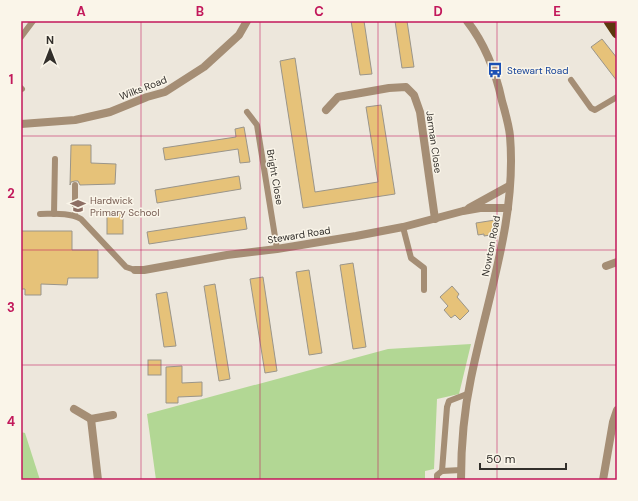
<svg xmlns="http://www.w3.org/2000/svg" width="638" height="501" font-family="'DM Sans',sans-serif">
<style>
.green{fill:#b2d794}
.building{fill:#e6c279;stroke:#9a958a}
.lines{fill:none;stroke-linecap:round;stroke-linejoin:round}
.service{stroke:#a58e75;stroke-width:6}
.minor{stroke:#a58e75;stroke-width:8}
.tertiary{stroke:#a58e75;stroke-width:8}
.trunk{stroke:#5b390e;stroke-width:11}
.grid{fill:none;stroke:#c2185b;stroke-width:1;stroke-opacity:0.55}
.labels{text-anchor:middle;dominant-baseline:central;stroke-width:3;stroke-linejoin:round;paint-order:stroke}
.transit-label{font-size:10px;fill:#164399;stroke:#faf5e9;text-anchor:start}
.street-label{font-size:10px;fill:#322f2b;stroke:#faf5e9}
.education-label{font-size:10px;fill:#785e54;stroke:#faf5e9;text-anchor:start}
.neatline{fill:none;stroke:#c2185b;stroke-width:1.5}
.grid-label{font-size:13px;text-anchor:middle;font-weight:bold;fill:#c2185b}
</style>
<rect width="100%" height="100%" fill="#ede7dc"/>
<g class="green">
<path d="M471 344 459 394 437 399 434 469 425 471V480H156L147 414 388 349Z"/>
<path d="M21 432 25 433 40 480H21Z"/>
</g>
<g class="building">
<path d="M351 21H364L372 74 360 75Z"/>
<path d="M395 21H407L414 67 402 68Z"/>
<path d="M602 39 617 58V81L591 47Z"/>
<path d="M295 58 315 192 378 182 366 107 381 105 395 194 303 208 280 61Z"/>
<path d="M244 127 250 162 240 163 238 149 165 160 163 148 236 137 235 129Z"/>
<path d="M71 145H91V163L116 164 115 184 80 185 78 181H75L71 182 70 185Z"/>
<path d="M239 176 241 189 157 203 155 190Z"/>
<rect x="107" y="213" width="16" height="21"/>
<path d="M245 217 247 229 149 244 147 232Z"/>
<path d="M495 220 497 234 484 236V234L478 235 476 223Z"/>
<path d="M21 231H72V250H98V278H68L67 285 41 284V295H25V289H21Z"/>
<path d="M353 263 366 347 353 349 340 265Z"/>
<path d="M309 270 322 353 309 355 296 272Z"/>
<path d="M263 277 277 371 265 373 250 279Z"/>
<path d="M215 284 230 379 219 381 204 286Z"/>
<path d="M452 286 459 294 457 297 469 311 460 320 455 315 451 318 444 310 448 306 440 297Z"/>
<path d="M167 292 176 346 164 347 156 294Z"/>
<rect x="148" y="360" width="13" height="15"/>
<path d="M182 366V383L202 382V396L178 397V403H166V367Z"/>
</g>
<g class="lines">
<g class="service">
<path d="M21 37 33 21"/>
<path d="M571 80 591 108 595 110 617 97"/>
<path d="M21 88 22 89"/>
<path d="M247 112 257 125 277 249"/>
<path d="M75 185V216"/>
<path d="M40 214C53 214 69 212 81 219L126 267 135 270"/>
<path d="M54 214 55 159"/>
<path d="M403 227 411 258 424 268V290"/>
<path d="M442 471 447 407 449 401 467 394"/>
<path d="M437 480V475L442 471 461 470"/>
</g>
<g class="minor">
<path d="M326 110 338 97 389 88 406 87 414 95 420 112 435 219"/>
<path d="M469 208 509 186"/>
<path d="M606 266 617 262"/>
<path d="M135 270H144L227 255 277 249 356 236 403 227 463 211 480 208H508"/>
<path d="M74 409 91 419 113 415"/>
<path d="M91 419 98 480"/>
<path d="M603 480 613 422 617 410"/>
</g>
<g class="tertiary">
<path d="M21 124 75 120 110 112 147 97 165 92 204 67 239 35 247 21"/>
<path d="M461 480C461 446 464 411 471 378 487 298 517 219 510 136 509 125 505 112 502 101 496 73 485 44 467 21"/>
</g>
<path class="trunk" d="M609 21 617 33"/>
</g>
<path class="grid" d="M141 21V480M260 21V480M378 21V480M497 21V480M21 136H617M21 250H617M21 365H617"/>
<defs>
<g id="bus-bare" transform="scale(1.2)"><path d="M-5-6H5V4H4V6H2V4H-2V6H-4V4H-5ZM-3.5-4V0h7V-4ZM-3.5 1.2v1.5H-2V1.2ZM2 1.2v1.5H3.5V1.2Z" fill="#1a4fb4" stroke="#faf5e9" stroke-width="2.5" paint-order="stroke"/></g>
<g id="school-bare" transform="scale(1.2)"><path d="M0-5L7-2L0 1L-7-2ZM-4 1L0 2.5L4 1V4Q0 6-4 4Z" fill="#8d6e63" stroke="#faf5e9" stroke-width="2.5" paint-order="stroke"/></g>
</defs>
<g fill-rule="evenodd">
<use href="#bus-bare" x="495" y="70"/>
<use href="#school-bare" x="78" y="206"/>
</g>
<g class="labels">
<g class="transit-label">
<text x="507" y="70">Stewart Road</text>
</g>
<g class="street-label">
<text transform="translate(143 88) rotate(-21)">Wilks Road</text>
<text transform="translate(434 142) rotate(82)">Jarman Close</text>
<text transform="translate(275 177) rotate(80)">Bright Close</text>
<text transform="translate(299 235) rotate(-9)">Steward Road</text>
<text transform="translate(491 246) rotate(-79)">Nowton Road</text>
</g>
<g class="education-label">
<text x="90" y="200">Hardwick<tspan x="90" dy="12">Primary School</tspan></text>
</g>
</g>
<rect width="638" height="501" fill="none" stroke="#faf5e9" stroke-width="44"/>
<g transform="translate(50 50)" stroke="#faf5e9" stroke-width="3" paint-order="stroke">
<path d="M0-3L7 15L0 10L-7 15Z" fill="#322f2b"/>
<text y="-6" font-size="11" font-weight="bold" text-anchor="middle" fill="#322f2b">N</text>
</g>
<path d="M480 463v6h86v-6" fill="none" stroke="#322f2b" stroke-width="2"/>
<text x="486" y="463" font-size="12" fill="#322f2b" stroke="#faf5e9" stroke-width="3" paint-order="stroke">50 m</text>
<rect x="22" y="22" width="594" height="457" class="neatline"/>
<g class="grid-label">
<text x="81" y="16">A</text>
<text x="200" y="16">B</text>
<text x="319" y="16">C</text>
<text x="438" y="16">D</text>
<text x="557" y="16">E</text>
<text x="11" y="84">1</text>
<text x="11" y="198">2</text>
<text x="11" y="312">3</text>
<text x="11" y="426">4</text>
</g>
</svg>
